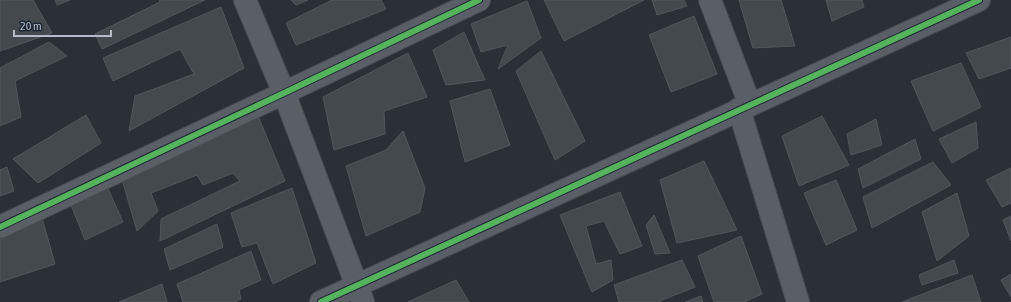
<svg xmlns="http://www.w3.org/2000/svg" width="1011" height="302" font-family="'Asap Condensed',sans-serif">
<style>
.building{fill:#444950;stroke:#52575f}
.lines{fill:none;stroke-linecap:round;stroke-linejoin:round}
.minor-casing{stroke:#484c53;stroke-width:24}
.minor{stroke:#5a5e66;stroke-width:22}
.cycleway-casing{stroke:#1d2633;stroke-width:8}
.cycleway{stroke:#56b35d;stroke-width:6}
</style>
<rect width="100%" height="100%" fill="#2a3038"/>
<g class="building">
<path d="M0 0H33L52 33 0 51Z"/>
<path d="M55 0H70L57 5Z"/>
<path d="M159 0H205L102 49 95 34 160 2Z"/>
<path d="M291 0H308L296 5Z"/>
<path d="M332 0H381L386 9 296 45 286 23Z"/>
<path d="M544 0H644L564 41Z"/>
<path d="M652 0H684L687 6 657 15Z"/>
<path d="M739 0H781L795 46 753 48Z"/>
<path d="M826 0H862L864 7 832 21Z"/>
<path d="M527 1 541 38 498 69 508 45 481 52 471 24Z"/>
<path d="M221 7 244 68 129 131 135 96 194 74 180 49 113 81 103 58Z"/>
<path d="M694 16 717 74 671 92 649 35Z"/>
<path d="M464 32 485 80 446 85 433 50Z"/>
<path d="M1011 37V68L979 79 966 53Z"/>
<path d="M49 42 67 56 15 81 21 117 0 126V68Z"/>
<path d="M541 51 585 141 555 160 516 71Z"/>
<path d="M408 53 427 97 384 111 385 134 334 150 323 97Z"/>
<path d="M961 63 981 107 933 131 911 81Z"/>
<path d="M490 89 510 145 465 162 450 101Z"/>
<path d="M86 115 101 143 38 183 13 159Z"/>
<path d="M258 116 285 181 160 241 161 219 240 181 233 173 203 185 197 175 151 193 158 211 137 231 121 176Z"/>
<path d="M822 116 849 165 799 186 782 136Z"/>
<path d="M876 119 882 145 851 155 847 134Z"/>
<path d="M976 122 978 148 952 163 939 139Z"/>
<path d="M403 131 425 188 420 212 366 236 346 166 386 150Z"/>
<path d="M915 139 921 159 863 188 858 169Z"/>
<path d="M704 161 737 230 677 243 660 180Z"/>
<path d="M933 162 951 185 872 228 863 197Z"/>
<path d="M7 167 14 191 0 196V170Z"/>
<path d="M1011 168V203L1002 207 986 180Z"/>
<path d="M836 180 857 230 826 245 804 193Z"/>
<path d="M106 184 123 222 85 240 71 205Z"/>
<path d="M292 188 316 263 273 284 257 243 242 247 231 213Z"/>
<path d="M620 192 642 246 620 254 604 221 586 226 596 264 611 260 613 280 592 292 560 215Z"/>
<path d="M957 193 969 236 937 261 922 212Z"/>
<path d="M654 215 670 253 655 254 646 225Z"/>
<path d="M1011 216V241L1003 220Z"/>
<path d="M42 218 55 264 0 282V235Z"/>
<path d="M217 224 223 247 170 270 164 249Z"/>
<path d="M741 236 762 294 744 302H714L698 256Z"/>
<path d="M251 251 261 280 239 290 241 299 234 302H183L177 284Z"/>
<path d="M682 260 695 287 657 302H619L614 285Z"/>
<path d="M954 260 958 273 922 285 919 275Z"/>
<path d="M1011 274V297L1001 280Z"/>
<path d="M972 275 981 302H902Z"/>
<path d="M456 280 469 302H408Z"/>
<path d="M162 284 167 302H119Z"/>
<path d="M701 296 703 302H685Z"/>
</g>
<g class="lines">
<g class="minor-casing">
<g id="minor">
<path d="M245 0 284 93 363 302"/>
<path d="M710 0 750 105"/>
<path d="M739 109 798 302"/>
<path d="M0 227 284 93 479 0"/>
<path d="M321 302 979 0"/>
</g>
</g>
<use href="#minor" class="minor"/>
<g class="cycleway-casing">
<g id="cycleway">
<path d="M0 227 284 93 479 0"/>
<path d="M321 302 979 0"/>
</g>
</g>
<use href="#cycleway" class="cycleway"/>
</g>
<path d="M14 30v6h97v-6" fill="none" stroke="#b4bcc9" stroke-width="2"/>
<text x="20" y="30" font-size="12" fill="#b4bcc9" stroke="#1d2633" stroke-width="3" paint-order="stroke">20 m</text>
</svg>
